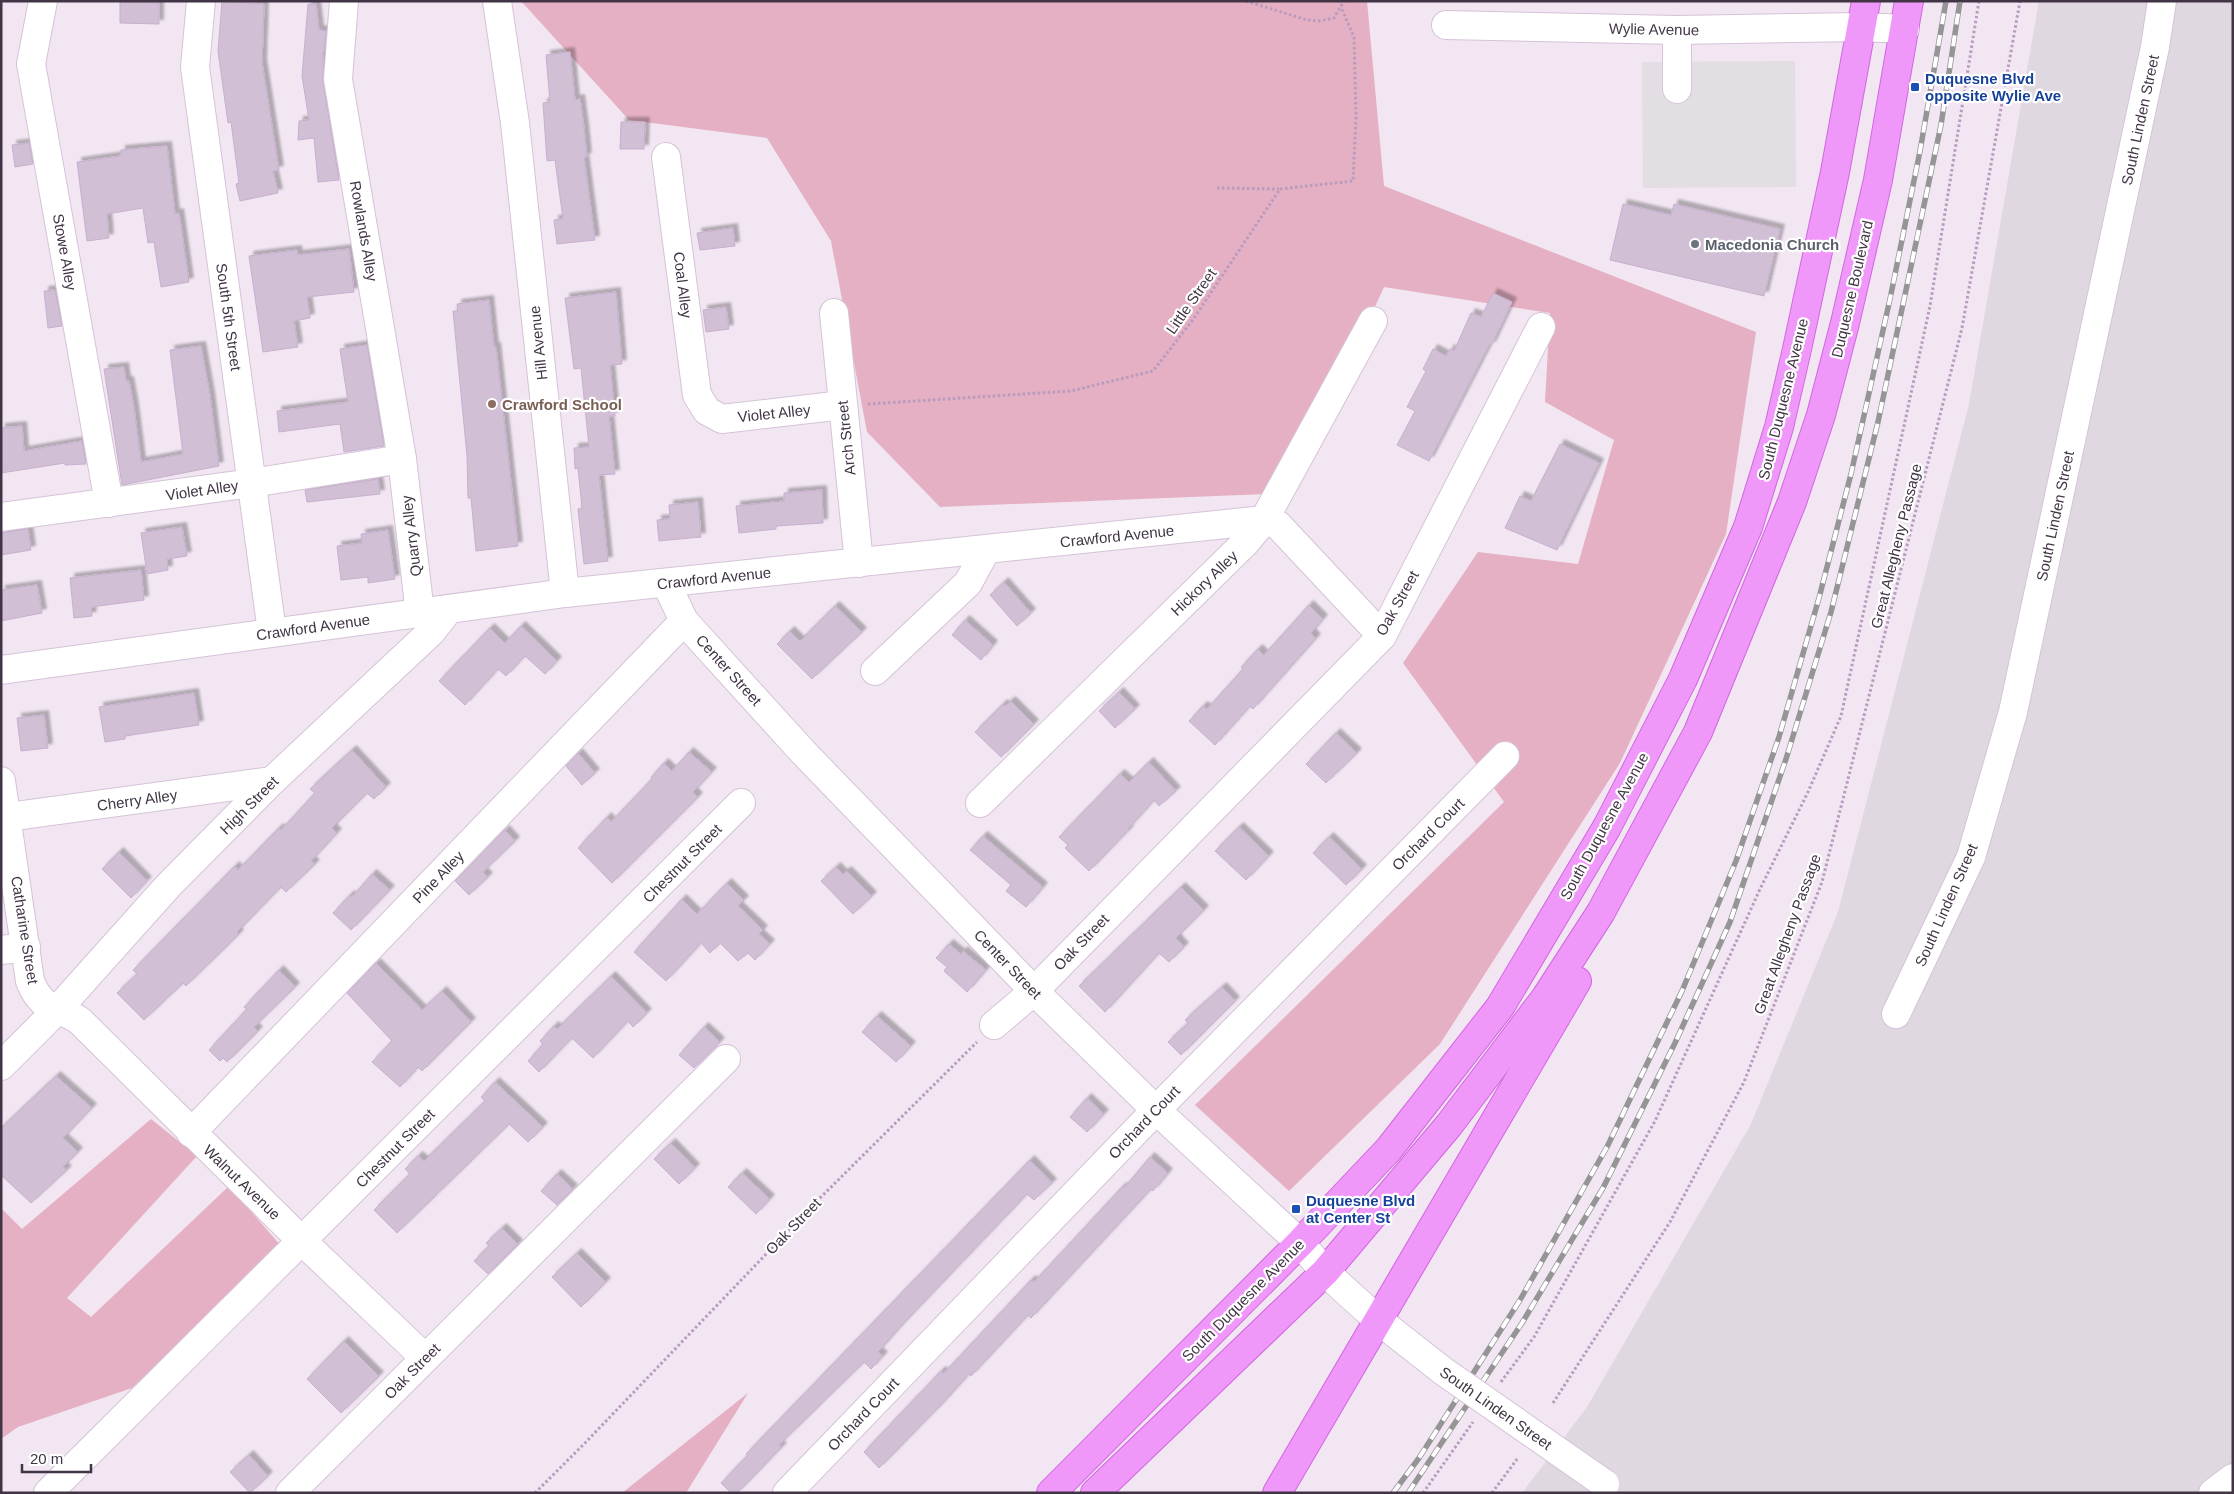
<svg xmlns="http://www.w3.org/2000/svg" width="2234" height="1494" font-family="Arial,sans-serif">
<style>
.industrial{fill:#dfd8e1}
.green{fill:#e5b0c3}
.parking{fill:#e2dee3}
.building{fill:#d1bfd6;stroke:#c8afce;filter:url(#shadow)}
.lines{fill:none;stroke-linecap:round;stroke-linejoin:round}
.minor-casing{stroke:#d5c3d8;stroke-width:30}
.major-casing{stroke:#d167df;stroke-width:30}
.path{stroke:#b89bbe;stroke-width:3;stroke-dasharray:2.5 2.5;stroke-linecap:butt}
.minor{stroke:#fff;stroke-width:28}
.major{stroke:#f097fa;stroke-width:28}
.rail-casing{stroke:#959595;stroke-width:5.5}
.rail{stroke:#fff;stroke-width:4;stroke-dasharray:11;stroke-linecap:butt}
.minor-bridge-casing{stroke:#d5c3d8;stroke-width:30;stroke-linecap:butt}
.minor-bridge{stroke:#fff;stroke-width:28}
.transit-dot{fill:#1a4fb4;stroke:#fff;stroke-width:2}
.worship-dot{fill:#6b7280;stroke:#fff;stroke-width:2}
.education-dot{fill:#8d6e63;stroke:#fff;stroke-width:2}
.labels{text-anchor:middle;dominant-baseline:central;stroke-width:4.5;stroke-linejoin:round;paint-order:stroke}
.street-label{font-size:15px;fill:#413545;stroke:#fff}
.transit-label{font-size:15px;font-weight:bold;fill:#164399;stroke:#fff;text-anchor:start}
.worship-label{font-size:15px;font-weight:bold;fill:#5b616d;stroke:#fff;text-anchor:start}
.education-label{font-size:15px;font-weight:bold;fill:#785e54;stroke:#fff;text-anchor:start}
</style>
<defs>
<filter id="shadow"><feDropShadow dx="4.5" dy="-4.5" stdDeviation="1" flood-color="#0004"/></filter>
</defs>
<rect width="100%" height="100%" fill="#f1e6f2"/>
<path class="industrial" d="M2039 1H2233V1493H1522L1587 1407 1751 1124 1838 912 1969 404Z"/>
<g class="green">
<path d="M521 1H1367L1384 186 1756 332 1726 534 1620 763 1440 1044 1289 1191 1195 1105 1504 802 1403 663 1478 552 1578 564 1614 440 1545 402 1550 313 1384 287 1289 493 940 507 867 432 831 241 767 138 629 120Z"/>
<path d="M151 1119 197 1156 67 1298 91 1317 229 1186 281 1246 132 1388 18 1427 1 1439V1208L22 1229Z"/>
<path d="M748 1393 686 1493H622Z"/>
</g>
<path class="parking" d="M1795 61 1796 187 1643 188 1642 62Z"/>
<g class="building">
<path d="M222 1 264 4 262 63 279 170 273 171 278 193 240 201 236 184 239 183 231 122 228 123 218 51Z"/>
<path d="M120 2 159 3V24L120 23Z"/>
<path d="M308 4H316L319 30 326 31 324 52H323V81L339 180 318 182 314 138 298 140 299 121 309 120 302 76Z"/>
<path d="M570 52 575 100 580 99 584 128 587 157H584L595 240 557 244 554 220 563 219 555 160 547 161 543 103 550 102 546 55Z"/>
<path d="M621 122H645L644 149H620Z"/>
<path d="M29 143 33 164 15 167 12 145Z"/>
<path d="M167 146 175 214 179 213 189 282 161 287 154 242 148 243 143 208 107 214 109 238 87 241 77 162 121 156V150Z"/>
<path d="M1623 204 1671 215 1674 204 1780 229 1764 296 1610 260Z"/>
<path d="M733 228 735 246 700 250 697 233Z"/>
<path d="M349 249 354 292 307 297 310 318 294 321 298 347 263 352 249 256 297 250 298 255Z"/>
<path d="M55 290 62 326 48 328 44 291Z"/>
<path d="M616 292 622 364 610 365 615 416H609L615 474 599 475 608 561 584 564 578 509 582 508 578 468 575 469 574 448 589 447 581 368 574 369 565 298Z"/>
<path d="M1493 293 1512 302 1491 346 1489 345 1429 461 1397 445 1415 411 1407 407 1426 371 1423 369 1433 349 1446 356 1450 349 1454 351 1471 313 1481 317Z"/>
<path d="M489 300 494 347H496L518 546 476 551 471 498H468L467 456 453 311H458L457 304Z"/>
<path d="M726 307 729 329 706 332 703 310Z"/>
<path d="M367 345 384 446 344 452 340 424 279 432 277 411 348 402 340 349Z"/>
<path d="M201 346 210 396 219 466 122 485 104 369 124 367 126 381H129L134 408 141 462 183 454 170 350Z"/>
<path d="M22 426 24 451 82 441 86 464 65 465V463L1 473V428Z"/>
<path d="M1560 444 1599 463 1557 550 1505 528 1520 496 1531 501Z"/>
<path d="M378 479 380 494 307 502 305 490Z"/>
<path d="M822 490 823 523 776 526V529L739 533 736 506 784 501V493Z"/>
<path d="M698 502 701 537 659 541 657 520 670 519 669 505Z"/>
<path d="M182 527 187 556 167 559 168 570 147 574 141 533Z"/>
<path d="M28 529 31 550 1 555V533Z"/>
<path d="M388 530 395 579 368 583V577L341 580 337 546 362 543 361 534Z"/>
<path d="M141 570 144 600 91 607 92 616 74 618 70 578Z"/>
<path d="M1004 582 1031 613 1017 626 990 595Z"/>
<path d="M37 585 42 613 1 621V590Z"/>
<path d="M1309 605 1323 619 1311 633 1316 638 1253 709 1250 706 1215 745 1189 721 1203 706 1207 709 1243 669 1241 667 1258 649 1264 655Z"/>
<path d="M835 606 862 632 812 679 777 644 790 631 800 641Z"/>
<path d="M965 620 993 645 981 660 952 635Z"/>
<path d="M521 626 557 661 545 674 525 656 506 676 498 669 465 705 439 681 490 628 505 643Z"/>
<path d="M1119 692 1135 709 1115 728 1099 711Z"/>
<path d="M194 693 199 725 125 736V739L105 742 99 707Z"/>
<path d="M1011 701 1034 724 1001 757 975 732 1003 704 1005 706Z"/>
<path d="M44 715 48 748 21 751 17 718Z"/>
<path d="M1336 733 1357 753 1326 783 1306 764Z"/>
<path d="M352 750 386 787 374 799 367 793 332 828 337 833 311 861 315 864 286 892 281 887 237 932 239 934 186 986 183 983 144 1020 117 993 137 974 133 970 235 866 238 870 279 828 281 830 315 793 310 789Z"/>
<path d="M689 752 712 772 693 792 698 797 612 883 578 848 607 817 611 822 652 779 651 777 664 763 672 771Z"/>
<path d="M578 753 595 773 582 785 566 766Z"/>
<path d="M1149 762 1176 791 1159 806 1154 800 1128 829 1129 830 1089 871 1065 848 1068 845 1059 837 1120 774 1129 782Z"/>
<path d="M1239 827 1269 856 1246 880 1215 851Z"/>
<path d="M505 830 515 841 483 872 488 877 469 895 455 881Z"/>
<path d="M983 836 1043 887 1026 907 1006 891 1011 885 970 850Z"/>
<path d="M1329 837 1362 869 1346 885 1313 853Z"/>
<path d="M119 852 147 881 131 898 102 869Z"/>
<path d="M836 867 843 874 847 871 872 896 853 914 821 881Z"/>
<path d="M372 874 390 890 351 930 333 913 350 895 352 897Z"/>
<path d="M727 883 744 900 738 906 763 930 759 934 770 944 755 960 748 953 738 961 720 943 710 953 701 943 666 981 634 952 682 899 697 914Z"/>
<path d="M1181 887 1204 910 1176 938 1184 947 1169 962 1159 953 1105 1012 1079 986Z"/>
<path d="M949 944 961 954 963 951 986 970 967 992 944 971 947 967 936 958Z"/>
<path d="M376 963 422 1010 442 991 471 1022 422 1071 418 1067 400 1087 372 1062 392 1041 347 993Z"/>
<path d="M279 970 295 987 254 1027 258 1031 227 1062 223 1058 220 1061 209 1050 247 1009 244 1007Z"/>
<path d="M611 976 647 1013 633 1027 628 1021 593 1058 572 1038 539 1072 528 1061 543 1044 540 1041 554 1026 557 1029Z"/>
<path d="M1222 987 1235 1001 1181 1055 1168 1042 1188 1023 1185 1020Z"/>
<path d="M877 1016 911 1046 896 1062 862 1032Z"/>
<path d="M704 1027 720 1042 694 1068 679 1055Z"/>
<path d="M56 1076 92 1108 63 1138 78 1152 63 1167 67 1170 31 1203 1 1175V1128Z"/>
<path d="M495 1082 543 1127 528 1142 509 1124 397 1233 374 1210 410 1174 405 1169 418 1156 424 1161 485 1101 481 1097Z"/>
<path d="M1087 1098 1104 1114 1087 1132 1070 1117Z"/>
<path d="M671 1143 695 1168 679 1184 654 1159Z"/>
<path d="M1150 1157 1168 1173 1153 1191 1151 1189 1031 1318 1028 1315 971 1376 969 1374 939 1407 879 1468 864 1452 941 1371 944 1373 1031 1280 1034 1282 1122 1187 1124 1188Z"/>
<path d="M1030 1160 1052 1183 1034 1200 1027 1194 901 1326 878 1352 883 1356 871 1369 864 1362 779 1445 782 1447 737 1493H731L721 1483 748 1455 746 1454Z"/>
<path d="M742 1173 770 1199 756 1214 728 1187Z"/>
<path d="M557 1174 573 1189 557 1205 541 1191Z"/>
<path d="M502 1228 518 1244 488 1274 474 1261 489 1246 486 1243Z"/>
<path d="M577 1253 606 1282 581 1307 552 1277Z"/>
<path d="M344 1341 379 1376 341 1413 307 1379Z"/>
<path d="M249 1455 268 1476 250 1493 230 1472Z"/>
</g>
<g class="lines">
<g class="minor-casing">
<g id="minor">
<path d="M43 1 31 64 109 503"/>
<path d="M201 1 195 67 272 632"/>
<path d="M344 1 338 79 402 459 420 613"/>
<path d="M497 1 515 123 565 593"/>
<path d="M1446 25 1677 30 1861 27 1905 29"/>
<path d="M1677 30V89"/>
<path d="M666 157 697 395 707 411 722 419 843 405"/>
<path d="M834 313 859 563"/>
<path d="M1 517 252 483 402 459"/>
<path d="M666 583 684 621 803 752 1034 991 1156 1110 1300 1243 1325 1272 1378 1320 1443 1371"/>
<path d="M1 670 565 593 1264 520 1278 525 1382 636"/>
<path d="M875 671 968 583 986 550"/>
<path d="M1 781 30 981C42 1012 57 1005 80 1021L302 1241 425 1358"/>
<path d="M980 803 1246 542 1264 520 1373 321"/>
<path d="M1 818 272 781"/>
<path d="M1 950 26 947"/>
<path d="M1896 1014 1971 857 2013 712 2155 47 2162 1"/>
<path d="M994 1025 1034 991 1382 636 1541 327"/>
<path d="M1 1066 57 1010 168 886 272 781 431 632 449 609"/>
<path d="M191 1133 684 621"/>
<path d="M48 1493 741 803"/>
<path d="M290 1493 726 1059"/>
<path d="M787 1493 1156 1110 1505 756"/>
<path d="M2213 1493 2233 1478"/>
</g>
</g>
<g class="major-casing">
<g id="major">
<path d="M1051 1493 1300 1243 1389 1149 1500 1007 1607 827 1683 679 1748 527 1779 427 1797 349 1835 172 1866 1"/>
<path d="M1095 1493 1325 1272 1449 1125 1546 997 1601 912 1698 732 1792 502 1821 415 1845 323 1878 180 1909 1"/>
<path d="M1277 1493 1577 981"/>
</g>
</g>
<g class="path">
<path d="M1246 1 1307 20 1320 21 1334 18 1344 1"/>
<path d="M1217 188 1279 189"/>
<path d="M868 404 1071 391 1153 371 1192 321 1280 189 1353 181 1356 117 1354 37 1341 7"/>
<path d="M1501 1382 1534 1337 1655 1121 1760 889 1808 792 1841 716 1930 306 1979 1"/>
<path d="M1553 1403 1670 1222 1744 1082 1822 882 1962 328 2020 1"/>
<path d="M535 1493 585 1443 816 1202 977 1042"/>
<path d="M1423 1493 1473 1422"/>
<path d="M1492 1493 1517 1459"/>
</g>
<use href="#minor" class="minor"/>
<use href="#major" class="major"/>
<g class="rail-casing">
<g id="rail">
<path d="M1393 1493 1419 1458 1520 1300 1607 1147 1682 991 1736 861 1779 737 1819 598 1851 474 1890 299 1920 151 1946 1"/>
<path d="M1408 1493 1522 1323 1603 1188 1675 1043 1730 922 1786 759 1831 612 1878 422 1941 125 1960 1"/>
</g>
</g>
<use href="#rail" class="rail"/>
<g class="minor-bridge-casing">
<path id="minor-bridge" d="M1443 1371 1605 1484"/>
</g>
<use href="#minor-bridge" class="minor-bridge"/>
</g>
<g class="transit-dot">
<rect x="1910" y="82" width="10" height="10" rx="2.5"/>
<rect x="1291" y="1204" width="10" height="10" rx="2.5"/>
</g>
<circle class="worship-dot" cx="1695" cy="244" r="5"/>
<circle class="education-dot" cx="492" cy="404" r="5"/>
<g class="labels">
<g class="street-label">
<text transform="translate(1654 29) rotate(1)">Wylie Avenue</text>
<text transform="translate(2140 120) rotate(-78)">South Linden Street</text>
<text transform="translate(364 231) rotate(80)">Rowlands Alley</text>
<text transform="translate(65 252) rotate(80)">Stowe Alley</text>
<text transform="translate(683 285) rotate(83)">Coal Alley</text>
<text transform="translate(1852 289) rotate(-77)">Duquesne Boulevard</text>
<text transform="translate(1191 301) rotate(-55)">Little Street</text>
<text transform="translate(229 317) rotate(82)">South 5th Street</text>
<text transform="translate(538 343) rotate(-96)">Hill Avenue</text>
<text transform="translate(1783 399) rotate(-76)">South Duquesne Avenue</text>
<text transform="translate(774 413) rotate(-6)">Violet Alley</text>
<text transform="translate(846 438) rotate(-96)">Arch Street</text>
<text transform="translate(202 490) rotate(-8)">Violet Alley</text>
<text transform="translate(2055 516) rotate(-78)">South Linden Street</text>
<text transform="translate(411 536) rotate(-97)">Quarry Alley</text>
<text transform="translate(1117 536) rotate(-6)">Crawford Avenue</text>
<text transform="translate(1896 546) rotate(-76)">Great Allegheny Passage</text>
<text transform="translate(714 578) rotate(-6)">Crawford Avenue</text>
<text transform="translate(1204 583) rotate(-44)">Hickory Alley</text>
<text transform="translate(1397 603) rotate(-61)">Oak Street</text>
<text transform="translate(313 627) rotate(-8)">Crawford Avenue</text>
<text transform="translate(729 670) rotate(48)">Center Street</text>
<text transform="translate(137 800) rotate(-8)">Cherry Alley</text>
<text transform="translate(249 805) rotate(-45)">High Street</text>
<text transform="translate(1604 826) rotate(-61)">South Duquesne Avenue</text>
<text transform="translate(1428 834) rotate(-45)">Orchard Court</text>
<text transform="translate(682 863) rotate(-45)">Chestnut Street</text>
<text transform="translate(438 877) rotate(-46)">Pine Alley</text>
<text transform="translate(1946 905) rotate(-66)">South Linden Street</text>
<text transform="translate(25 930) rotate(81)">Catharine Street</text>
<text transform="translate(1787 934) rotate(-70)">Great Allegheny Passage</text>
<text transform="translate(1081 942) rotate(-46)">Oak Street</text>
<text transform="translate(1008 964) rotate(46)">Center Street</text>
<text transform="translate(1144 1122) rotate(-46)">Orchard Court</text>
<text transform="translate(395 1148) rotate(-45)">Chestnut Street</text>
<text transform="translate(242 1182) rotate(44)">Walnut Avenue</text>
<text transform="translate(793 1226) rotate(-46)">Oak Street</text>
<text transform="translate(1243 1300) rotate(-45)">South Duquesne Avenue</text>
<text transform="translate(412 1371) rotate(-45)">Oak Street</text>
<text transform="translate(1496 1408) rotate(35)">South Linden Street</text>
<text transform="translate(863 1414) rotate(-46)">Orchard Court</text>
</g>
<g class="transit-label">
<text x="1925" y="78">Duquesne Blvd<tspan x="1925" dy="17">opposite Wylie Ave</tspan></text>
<text x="1306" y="1200">Duquesne Blvd<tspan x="1306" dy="17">at Center St</tspan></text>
</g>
<g class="worship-label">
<text x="1705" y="244">Macedonia Church</text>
</g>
<g class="education-label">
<text x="502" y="404">Crawford School</text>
</g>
</g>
<rect width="2234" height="1494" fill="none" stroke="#413545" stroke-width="5"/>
<path d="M22 1464v8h69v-8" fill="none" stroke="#413545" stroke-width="2.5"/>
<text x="30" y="1464" font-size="15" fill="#413545" stroke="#ffffff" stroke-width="4" paint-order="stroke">20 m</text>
</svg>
